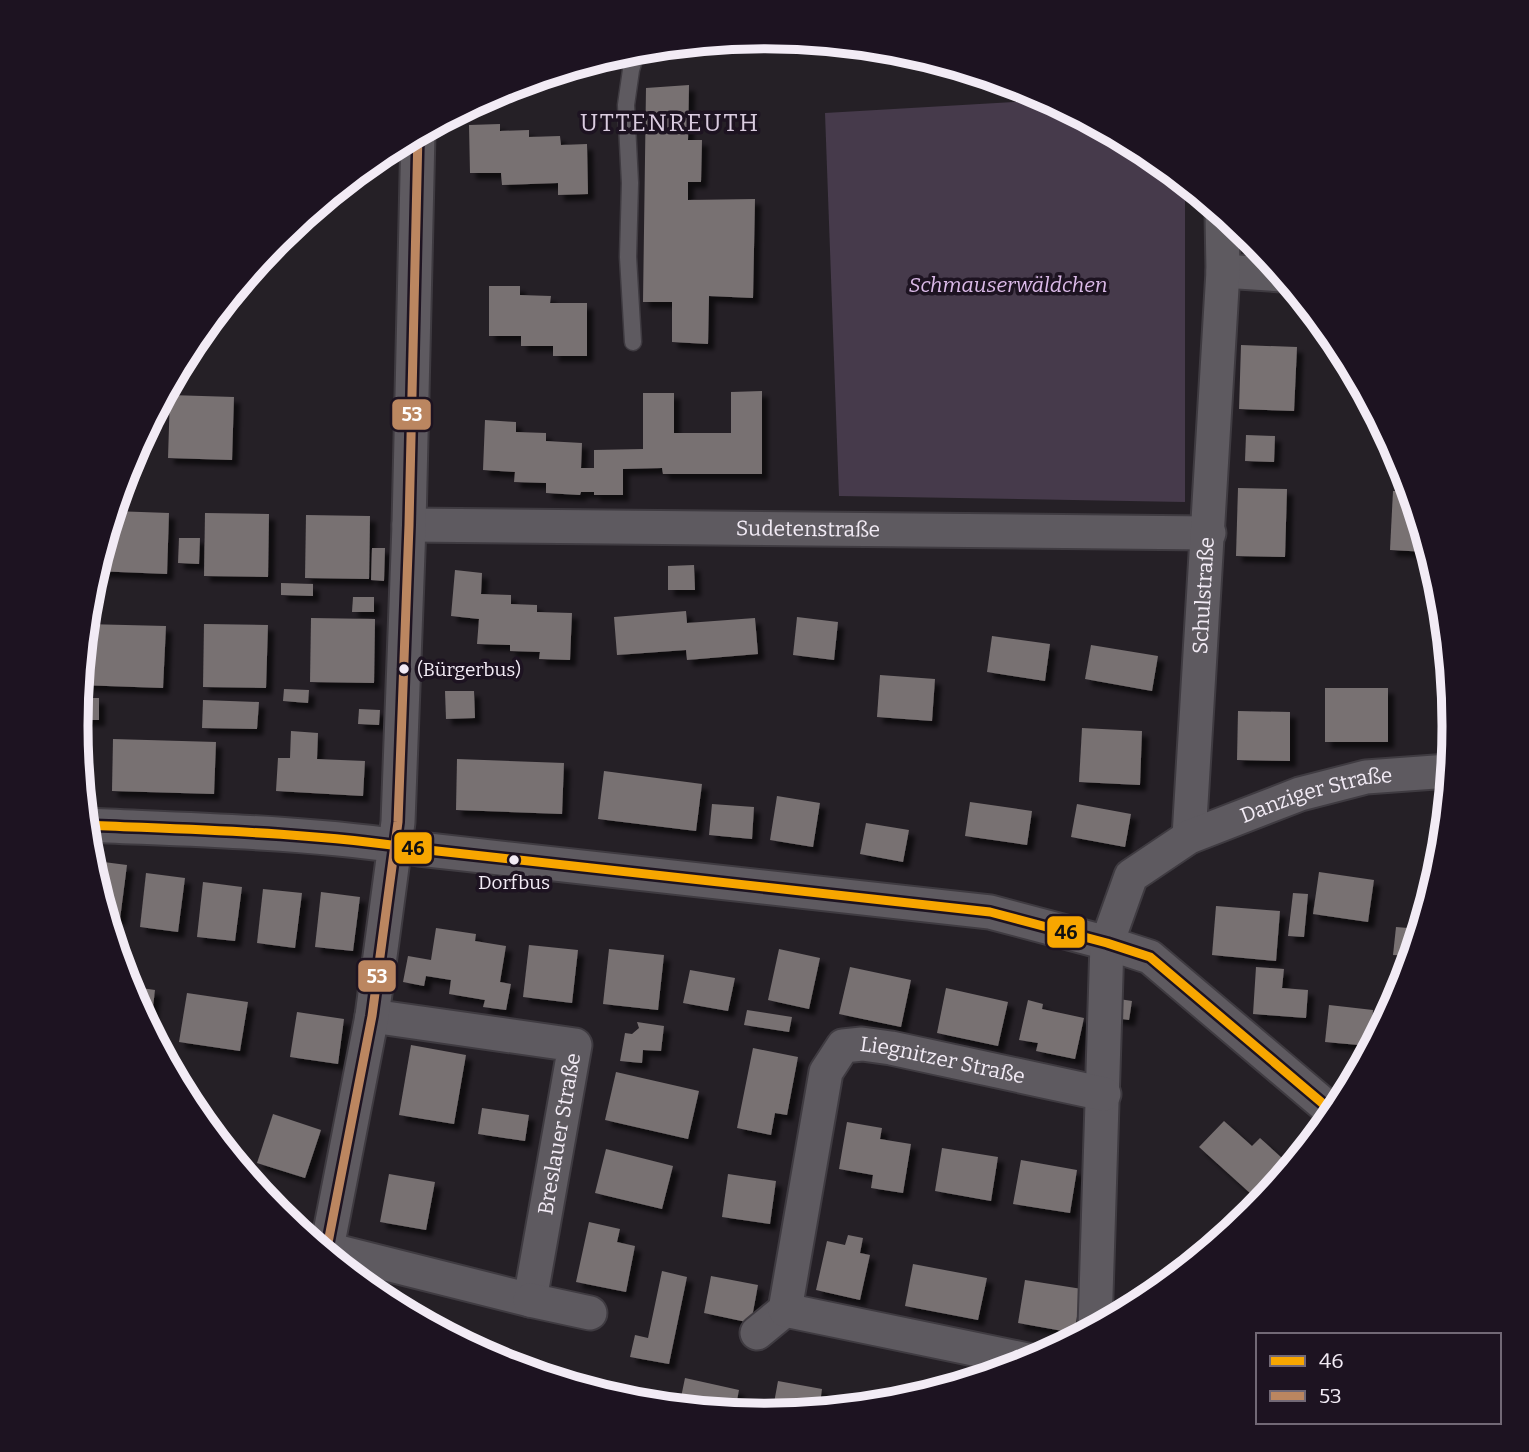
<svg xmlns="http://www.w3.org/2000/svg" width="1529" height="1452" font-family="Bitter,serif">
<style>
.green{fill:#463a4b}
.building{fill:#787172;filter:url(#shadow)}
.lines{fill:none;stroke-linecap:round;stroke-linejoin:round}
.service-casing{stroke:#3f3b41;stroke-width:19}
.minor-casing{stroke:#3f3b41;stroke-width:37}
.service{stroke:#5e5a60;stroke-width:16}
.minor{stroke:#5e5a60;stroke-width:33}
.bus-1-casing{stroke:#1d1321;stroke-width:14}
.bus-2-casing{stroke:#1d1321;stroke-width:14}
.bus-1{stroke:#f7a600;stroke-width:9}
.bus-2{stroke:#bb8660;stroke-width:9}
.bus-dot{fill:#f2ebf5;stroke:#1d1321;stroke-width:2.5}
.labels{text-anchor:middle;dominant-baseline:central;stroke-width:7;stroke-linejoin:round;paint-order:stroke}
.bus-label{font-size:19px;fill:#f2ebf5;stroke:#1d1321;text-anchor:start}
.park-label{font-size:21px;font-style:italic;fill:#dbbae8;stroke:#1d1321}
.street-label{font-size:21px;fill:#f2ebf5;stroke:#1d1321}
.quarter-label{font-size:24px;letter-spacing:2px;fill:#dacce0;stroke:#1d1321}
.rim{fill:none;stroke:#f2ebf5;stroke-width:9}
.line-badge{stroke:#1d1321;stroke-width:2.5}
.badge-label{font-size:19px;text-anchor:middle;font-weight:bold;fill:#fff}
.pale-badge-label{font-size:19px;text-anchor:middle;font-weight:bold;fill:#111}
</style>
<defs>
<filter id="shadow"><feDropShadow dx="6" dy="6" stdDeviation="2" flood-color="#0009"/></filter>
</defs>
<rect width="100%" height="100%" fill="#252026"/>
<path class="green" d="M1049 100 1148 153 1185 184V502L839 496 825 113Z"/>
<g class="building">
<path d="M689 85 688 140H702L701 182H688V200L755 199 753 298 709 296 708 344 672 342V302H643L646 88Z"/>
<path d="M500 124V131L529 130V137L560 136 561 145 587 144 588 194 558 195V183L502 185 501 173H470L469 125Z"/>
<path d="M489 286H520V295L551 296 550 303H587V356H553V346H521V336H489Z"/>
<path d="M1241 345 1297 347 1294 411 1239 409Z"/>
<path d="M762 391V474H663L662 468 623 469V495H594V492H581L580 495 546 493V483L514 482 515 472 483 470 485 420 516 422V432L546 433V441L582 443 581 468H594V450L643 449V393H674V433H731V392Z"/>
<path d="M170 395 234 397 232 460 168 458Z"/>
<path d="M1246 435 1275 436 1274 462 1245 461Z"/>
<path d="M1238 488 1287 489 1285 557 1236 556Z"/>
<path d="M1393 491H1410L1428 552 1390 550Z"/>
<path d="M113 511 169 513 167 574 95 571Z"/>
<path d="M205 513 269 514 268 577 204 576Z"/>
<path d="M306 515 370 516 369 579 305 578Z"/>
<path d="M179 538H200L199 564 178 563Z"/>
<path d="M372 548H385L384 581 371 580Z"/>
<path d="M694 565 695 590H668V566Z"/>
<path d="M455 570 482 573 481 594 511 595V604L537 605V612L572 613 570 660 539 659 540 652 510 651V645L477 644 479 619 451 616Z"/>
<path d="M281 583 313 584V596L281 595Z"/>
<path d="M353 597H374V612H352Z"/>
<path d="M686 611 687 623 755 618 758 654 687 660 686 650 617 655 614 617Z"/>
<path d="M797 617 838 622 834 660 793 655Z"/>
<path d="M311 618 375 619 374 683 310 682Z"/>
<path d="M85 624 166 626 163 688 79 685Z"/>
<path d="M204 624 268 625 266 688 203 687Z"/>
<path d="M992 636 1050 644 1045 681 987 672Z"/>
<path d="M1091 645 1158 656 1152 691 1085 679Z"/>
<path d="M880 675 935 679 932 721 877 717Z"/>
<rect x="1325" y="688" width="63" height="54"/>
<path d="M284 689 309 690 308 703 283 701Z"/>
<path d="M445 691H474L475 718 446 719Z"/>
<path d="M78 698H99V720H76Z"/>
<path d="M1451 699 1454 726 1452 745 1442 746 1441 700Z"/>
<path d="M203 700 259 702 257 729 202 728Z"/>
<path d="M359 709 380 710 379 725 358 724Z"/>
<path d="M1238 711 1290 712V761L1237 760Z"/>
<path d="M1082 728 1142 731 1140 785 1079 782Z"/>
<path d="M291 731 318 733 317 759 365 761 363 796 276 791 278 758H290Z"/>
<path d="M113 739 216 742 214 794 112 791Z"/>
<path d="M457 759 564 763 562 814 456 810Z"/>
<path d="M604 771 702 784 696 831 598 819Z"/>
<path d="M777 796 820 803 813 847 770 840Z"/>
<path d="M970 802 1032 811 1027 845 965 836Z"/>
<path d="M712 804 754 807 752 839 709 835Z"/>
<path d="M1077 804 1131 814 1125 847 1071 837Z"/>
<path d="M866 823 909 830 903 862 860 854Z"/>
<path d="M88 860 127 865 120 919 106 917Z"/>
<path d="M1319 872 1374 880 1368 922 1313 914Z"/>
<path d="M146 873 185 878 178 932 140 927Z"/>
<path d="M203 882 242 887 235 941 197 937Z"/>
<path d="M263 889 302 893 295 948 257 943Z"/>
<path d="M321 892 360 897 353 951 315 947Z"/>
<path d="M1293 893 1308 894 1304 937 1288 936Z"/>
<path d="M1216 906 1280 911 1276 961 1212 955Z"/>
<path d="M1396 927 1420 929 1411 956 1393 955Z"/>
<path d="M436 928 476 934 475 941 506 946 500 982 511 984 506 1010 483 1007 485 1000 449 994 451 980 426 976 424 986 403 982 408 956 431 960Z"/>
<path d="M529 945 578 950 572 1003 523 997Z"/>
<path d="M609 949 664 955 658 1010 603 1004Z"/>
<path d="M779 949 820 958 809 1009 768 1000Z"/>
<path d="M850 967 911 980 901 1027 839 1014Z"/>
<path d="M1256 967 1284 969 1282 988 1308 990 1306 1018 1253 1014Z"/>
<path d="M690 970 735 978 728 1011 683 1003Z"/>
<path d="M127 986 155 990 150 1032 128 989Z"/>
<path d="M946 988 1008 1002 998 1046 937 1033Z"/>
<path d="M187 993 248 1002 240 1051 179 1042Z"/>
<path d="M1119 999 1132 1001 1129 1020 1115 1018Z"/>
<path d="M1028 1000 1043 1004 1042 1009 1084 1018 1075 1059 1036 1051 1038 1043 1019 1040Z"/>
<path d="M1329 1005 1373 1010 1370 1046 1325 1042Z"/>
<path d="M747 1010 792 1017 789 1032 744 1025Z"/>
<path d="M297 1012 344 1019 338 1064 290 1057Z"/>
<path d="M637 1022 664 1026 661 1051 643 1050 642 1063 620 1061 625 1033 632 1034 639 1028Z"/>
<path d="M411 1045 466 1055 454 1124 399 1115Z"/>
<path d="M753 1048 798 1057 787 1115 775 1113 771 1135 737 1128Z"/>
<path d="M616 1072 699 1091 688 1139 605 1120Z"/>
<path d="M482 1108 529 1115 525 1141 478 1134Z"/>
<path d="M273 1114 321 1130 305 1178 257 1163Z"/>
<path d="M1224 1121 1252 1146 1260 1138 1283 1159 1251 1194 1199 1147Z"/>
<path d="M847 1122 882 1128 880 1139 911 1144 903 1193 871 1188 873 1175 839 1169Z"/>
<path d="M942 1148 998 1157 991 1201 935 1191Z"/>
<path d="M606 1149 673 1166 662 1209 595 1193Z"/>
<path d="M1021 1160 1077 1170 1070 1213 1013 1204Z"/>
<path d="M389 1174 435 1182 426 1230 380 1222Z"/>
<path d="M728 1174 776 1181 770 1224 722 1217Z"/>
<path d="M589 1222 620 1229 617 1242 635 1246 626 1292 576 1282Z"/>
<path d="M848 1235 863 1238 860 1253 870 1255 860 1300 816 1290 827 1241 845 1245Z"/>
<path d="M913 1264 987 1278 978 1320 905 1306Z"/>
<path d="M662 1271 687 1277 669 1364 630 1357 635 1335 648 1338Z"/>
<path d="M711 1276 758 1285 751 1323 704 1313Z"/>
<path d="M1025 1280 1082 1289 1074 1333 1018 1323Z"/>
<path d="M685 1378 739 1390 737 1400 755 1403 752 1414 679 1407Z"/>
<path d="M778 1381 822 1389 819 1410 772 1414Z"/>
<path d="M598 1384 650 1395 648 1404 630 1402 596 1392Z"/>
<path d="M851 1399 875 1404 850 1407Z"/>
</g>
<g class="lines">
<g class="service-casing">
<path id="service" d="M633 342 628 257 630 183 626 105 631 70 637 49"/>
</g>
<g class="minor-casing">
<g id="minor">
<path d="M1223 271 1282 275"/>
<path id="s1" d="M409 525 1209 533"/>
<path d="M85 825C196 830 309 832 419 849L990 912 1107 943 1150 957 1334 1113"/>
<path id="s2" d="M1189 837 1223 271 1222 214"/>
<path id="s3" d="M327 1249 530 1300 575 1045 372 1016"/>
<path d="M326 1253 372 1016 398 822 409 525 418 133"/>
<path d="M530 1300 590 1313"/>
<path id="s4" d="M1095 1327 1107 943 1131 876 1189 837 1300 794 1366 777 1449 771"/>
<path d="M757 1333 785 1310"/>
<path id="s5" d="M1032 1361 785 1310 826 1072 843 1046 862 1044 891 1048 1104 1094"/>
</g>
</g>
<use href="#service" class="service"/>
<use href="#minor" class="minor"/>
<g class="bus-1-casing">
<path id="bus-1" d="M85 825C196 830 309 832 419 849L990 912 1107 943 1150 957 1334 1113"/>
</g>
<g class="bus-2-casing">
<path id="bus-2" d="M326 1253 372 1016 398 822 409 525 418 133"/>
</g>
<use href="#bus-1" class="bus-1"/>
<use href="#bus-2" class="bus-2"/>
</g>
<g class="bus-dot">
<circle cx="404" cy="669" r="6"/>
<circle cx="514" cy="860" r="6"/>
</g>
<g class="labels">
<g class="bus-label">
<text x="417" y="669">(Bürgerbus)</text>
<text x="514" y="882" text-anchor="middle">Dorfbus</text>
</g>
<g class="park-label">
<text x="1008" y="285">Schmauserwäldchen</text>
</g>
<g class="street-label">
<text stroke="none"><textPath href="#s1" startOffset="399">Sudetenstraße</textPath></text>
<text stroke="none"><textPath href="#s2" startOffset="242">Schulstraße</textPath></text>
<text stroke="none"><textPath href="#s4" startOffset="660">Danziger Straße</textPath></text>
<text stroke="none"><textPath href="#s5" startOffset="626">Liegnitzer Straße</textPath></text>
<text stroke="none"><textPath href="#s3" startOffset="378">Breslauer Straße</textPath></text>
</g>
<g class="quarter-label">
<text x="670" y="123">UTTENREUTH</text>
</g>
</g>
<path d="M0 0H1529V1452H0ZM88 726a677 677 0 1 1 1354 0a677 677 0 1 1-1354 0Z" fill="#1d1321" fill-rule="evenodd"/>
<path class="rim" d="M88 726a677 677 0 1 1 1354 0a677 677 0 1 1-1354 0Z"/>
<g class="line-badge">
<rect x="391" y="398" width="41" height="33" rx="7" fill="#bb8660"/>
<rect x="393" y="831" width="40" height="34" rx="7" fill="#f7a600"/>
<rect x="1046" y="915" width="40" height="34" rx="7" fill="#f7a600"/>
<rect x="357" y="959" width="40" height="34" rx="7" fill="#bb8660"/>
</g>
<g class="badge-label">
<text x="412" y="421">53</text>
<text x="377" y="983">53</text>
</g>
<g class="pale-badge-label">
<text x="413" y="855">46</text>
<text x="1066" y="939">46</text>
</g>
<rect x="1256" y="1333" width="245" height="91" fill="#1d1321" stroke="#726976" stroke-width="2"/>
<rect x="1270" y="1356" width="35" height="10" fill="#f7a600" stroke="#726976" stroke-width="2"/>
<text x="1319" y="1368" font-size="21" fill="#f2ebf5">46</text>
<rect x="1270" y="1391" width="35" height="10" fill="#bb8660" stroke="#726976" stroke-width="2"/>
<text x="1319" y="1403" font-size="21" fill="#f2ebf5">53</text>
</svg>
